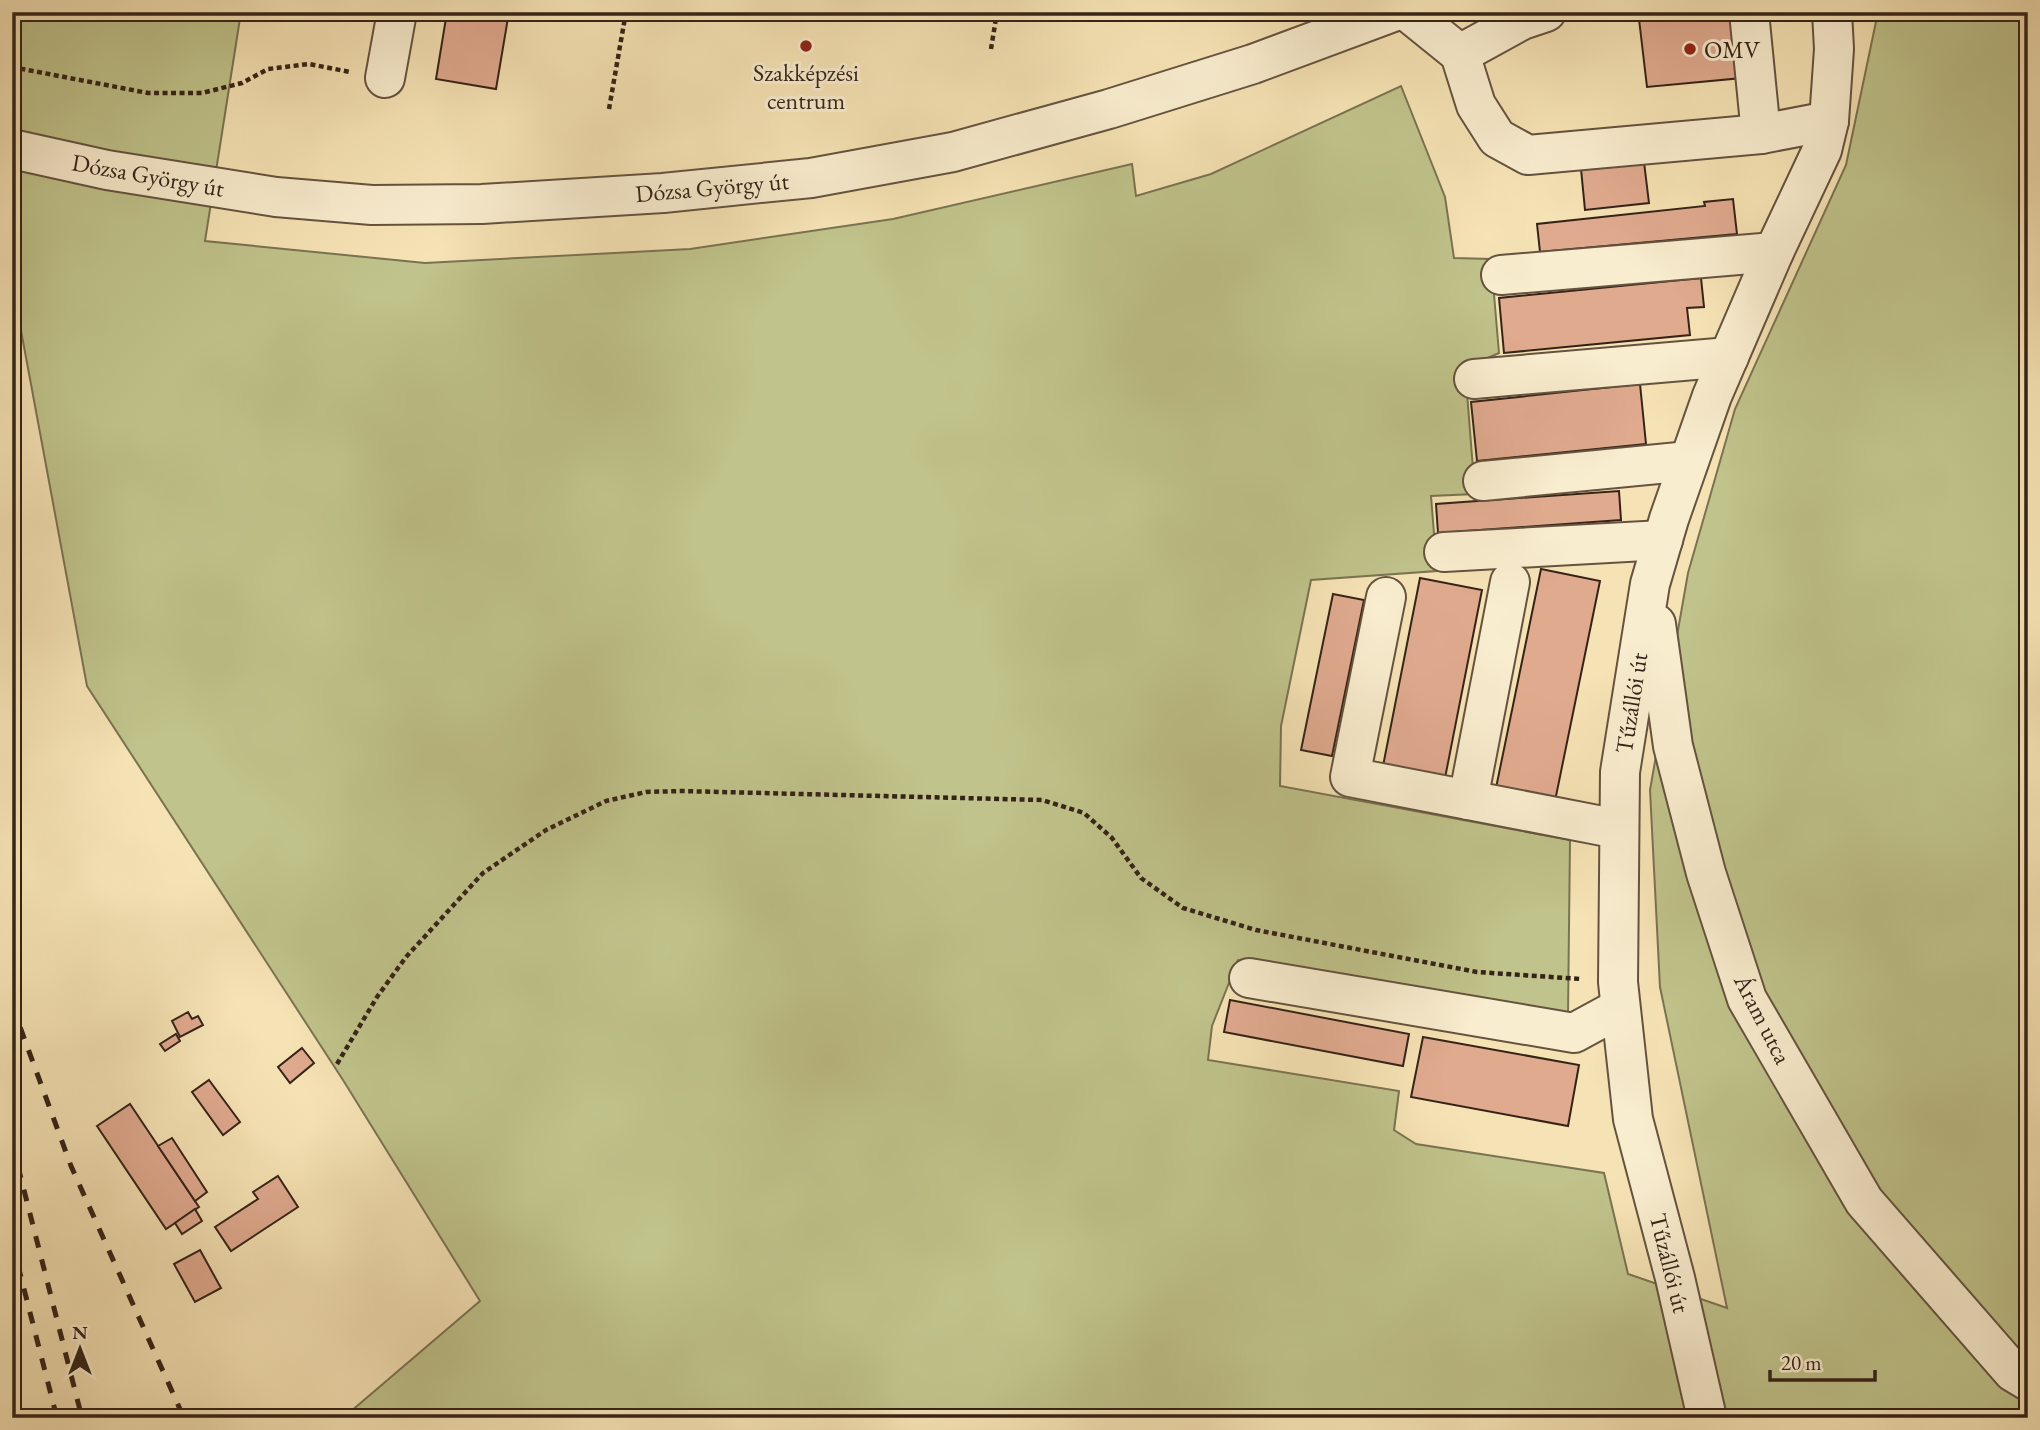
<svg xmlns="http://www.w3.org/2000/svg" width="2040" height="1430" font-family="'EB Garamond',serif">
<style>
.green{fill:#c0c38b;stroke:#7a7352;stroke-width:2}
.building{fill:#e0aa8f;stroke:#352318;stroke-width:2}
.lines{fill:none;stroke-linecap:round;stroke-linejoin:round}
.minor-casing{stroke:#65533f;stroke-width:42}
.path{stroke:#352318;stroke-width:4.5;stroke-dasharray:5 3.5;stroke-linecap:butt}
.minor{stroke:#f9edcf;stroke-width:38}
.rail{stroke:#352318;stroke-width:5;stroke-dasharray:12 12;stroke-linecap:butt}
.poi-dot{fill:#8f2418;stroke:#f9edcf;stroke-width:2.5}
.labels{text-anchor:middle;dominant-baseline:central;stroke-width:6;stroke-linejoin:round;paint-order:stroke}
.poi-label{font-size:24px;fill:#352318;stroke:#f9edcf;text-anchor:start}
.street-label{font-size:24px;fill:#352318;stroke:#f9edcf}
</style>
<rect width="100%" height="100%" fill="#f6e3b5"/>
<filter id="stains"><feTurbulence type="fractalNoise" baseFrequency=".00286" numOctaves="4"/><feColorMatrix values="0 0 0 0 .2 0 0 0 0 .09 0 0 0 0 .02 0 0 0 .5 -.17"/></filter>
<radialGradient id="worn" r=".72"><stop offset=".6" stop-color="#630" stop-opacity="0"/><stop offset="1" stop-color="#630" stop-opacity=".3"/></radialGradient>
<path class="green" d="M12 12H241L205 241 425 263 690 249 893 219 1132 164 1136 196 1211 174 1401 86 1445 197 1454 258 1491 259 1499 353 1465 368 1475 494 1431 496 1437 571 1311 580 1281 726 1280 786 1570 840 1568 1016 1425 988 1238 960 1212 1026 1208 1060 1399 1091 1394 1130 1416 1144 1604 1173 1628 1274 1727 1308 1660 987 1650 790 1688 573 1735 409 1846 165 1878 12H2028V1418H343L480 1301 343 1080 87 686 12 282Z"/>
<g class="building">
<path d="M447 12H509L496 89 436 79Z"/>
<path d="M1709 12H1734L1742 78 1647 87 1639 19Z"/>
<path d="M1644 162 1649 203 1585 210 1581 169Z"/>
<path d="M1733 199 1737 234 1540 252 1537 224 1705 206 1704 202Z"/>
<path d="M1701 278 1704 307 1687 308 1690 335 1504 353 1499 298Z"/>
<path d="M1640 384 1646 444 1477 461 1471 402Z"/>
<path d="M1619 491 1621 520 1438 533 1436 504Z"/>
<path d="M1541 569 1600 581 1555 801 1496 788Z"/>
<path d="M1420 578 1482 590 1445 778 1383 766Z"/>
<path d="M1333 594 1364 600 1332 756 1301 750Z"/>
<path d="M1230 1000 1409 1034 1403 1066 1224 1032Z"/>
<path d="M188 1012 192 1019 198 1016 203 1025 180 1037 172 1021Z"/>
<path d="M176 1034 180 1041 165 1051 160 1044Z"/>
<path d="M1423 1037 1579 1065 1568 1126 1411 1097Z"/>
<path d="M302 1048 314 1063 290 1083 278 1067Z"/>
<path d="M209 1080 240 1122 223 1135 192 1092Z"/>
<path d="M130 1104 199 1207 166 1229 97 1126Z"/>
<path d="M172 1138 207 1192 195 1201 158 1146Z"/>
<path d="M278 1176 298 1207 231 1251 215 1227 258 1199 253 1192Z"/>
<path d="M195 1209 202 1221 182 1234 175 1223Z"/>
<path d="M200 1250 221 1288 195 1302 174 1264Z"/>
</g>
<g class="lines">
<g class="minor-casing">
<g id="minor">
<path d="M1408 12 1460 54 1476 105 1497 138 1528 155 1761 134 1829 121"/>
<path d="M1749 12 1761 134"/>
<path d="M1460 54 1522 20 1546 12"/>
<path d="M385 78 397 12"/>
<path d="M12 149 107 170 276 197 372 205 482 204 663 193 811 178 953 152 1109 109 1253 64 1393 12"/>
<path d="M1501 275 1774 252"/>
<path d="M1474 379 1729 357"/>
<path d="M1483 481 1689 461"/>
<path d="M1444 552 1663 540"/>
<path d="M1386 597 1350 777 1618 829"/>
<path d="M1656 624 1673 746 1706 873 1747 999 1864 1201 2013 1372 2028 1381"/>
<path d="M1468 800 1510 582"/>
<path d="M1249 978 1574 1033 1620 1008"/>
<path d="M1707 1418 1675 1278 1633 1119 1618 982 1620 772 1650 584 1669 519 1712 396 1774 252 1822 150 1829 121 1834 49 1832 12"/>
</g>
</g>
<g class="path">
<path d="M991 49 997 12"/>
<path d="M12 67 148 93H202L242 83 268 69 309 64 350 72"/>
<path d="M609 109 626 12"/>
<path d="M337 1064 377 997 406 957 483 873 546 830 606 801 646 792 681 791 1042 800 1084 813 1112 838 1141 878 1183 908 1256 930 1477 972 1581 979"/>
</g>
<use href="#minor" class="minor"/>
<g class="rail">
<path d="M12 1005 71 1166 184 1418"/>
<path d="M12 1143 82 1418"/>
<path d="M12 1242 57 1418"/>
</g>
</g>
<g class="poi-dot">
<circle cx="806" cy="46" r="7"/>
<circle cx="1690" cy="49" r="7"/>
</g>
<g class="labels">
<g class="poi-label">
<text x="1704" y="49">OMV</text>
<text x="806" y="72" text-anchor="middle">Szakképzési<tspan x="806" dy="28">centrum</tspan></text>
</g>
<g class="street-label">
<text transform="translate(148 175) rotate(10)">Dózsa György út</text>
<text transform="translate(712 187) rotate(-5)">Dózsa György út</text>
<text transform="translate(1631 703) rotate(-81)">Tűzállói út</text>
<text transform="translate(1763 1019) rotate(63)">Áram utca</text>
<text transform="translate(1670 1263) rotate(76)">Tűzállói út</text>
</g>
</g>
<rect width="2040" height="1430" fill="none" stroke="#f6e3b5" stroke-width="42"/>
<rect x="14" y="14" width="2012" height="1402" fill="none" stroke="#352318" stroke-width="3.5"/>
<rect x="21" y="21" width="1998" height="1388" fill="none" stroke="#352318" stroke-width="2"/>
<g transform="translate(80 1349)" stroke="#f9edcf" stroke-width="5" paint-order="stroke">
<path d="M0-5L12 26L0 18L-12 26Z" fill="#352318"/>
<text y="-10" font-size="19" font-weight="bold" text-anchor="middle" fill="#352318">N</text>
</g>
<path d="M1770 1370v10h105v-10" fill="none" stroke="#352318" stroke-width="3.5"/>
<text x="1781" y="1370" font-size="21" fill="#352318" stroke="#f9edcf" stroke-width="5" paint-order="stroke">20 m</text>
<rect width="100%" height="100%" filter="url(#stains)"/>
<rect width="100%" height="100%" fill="url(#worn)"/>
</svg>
